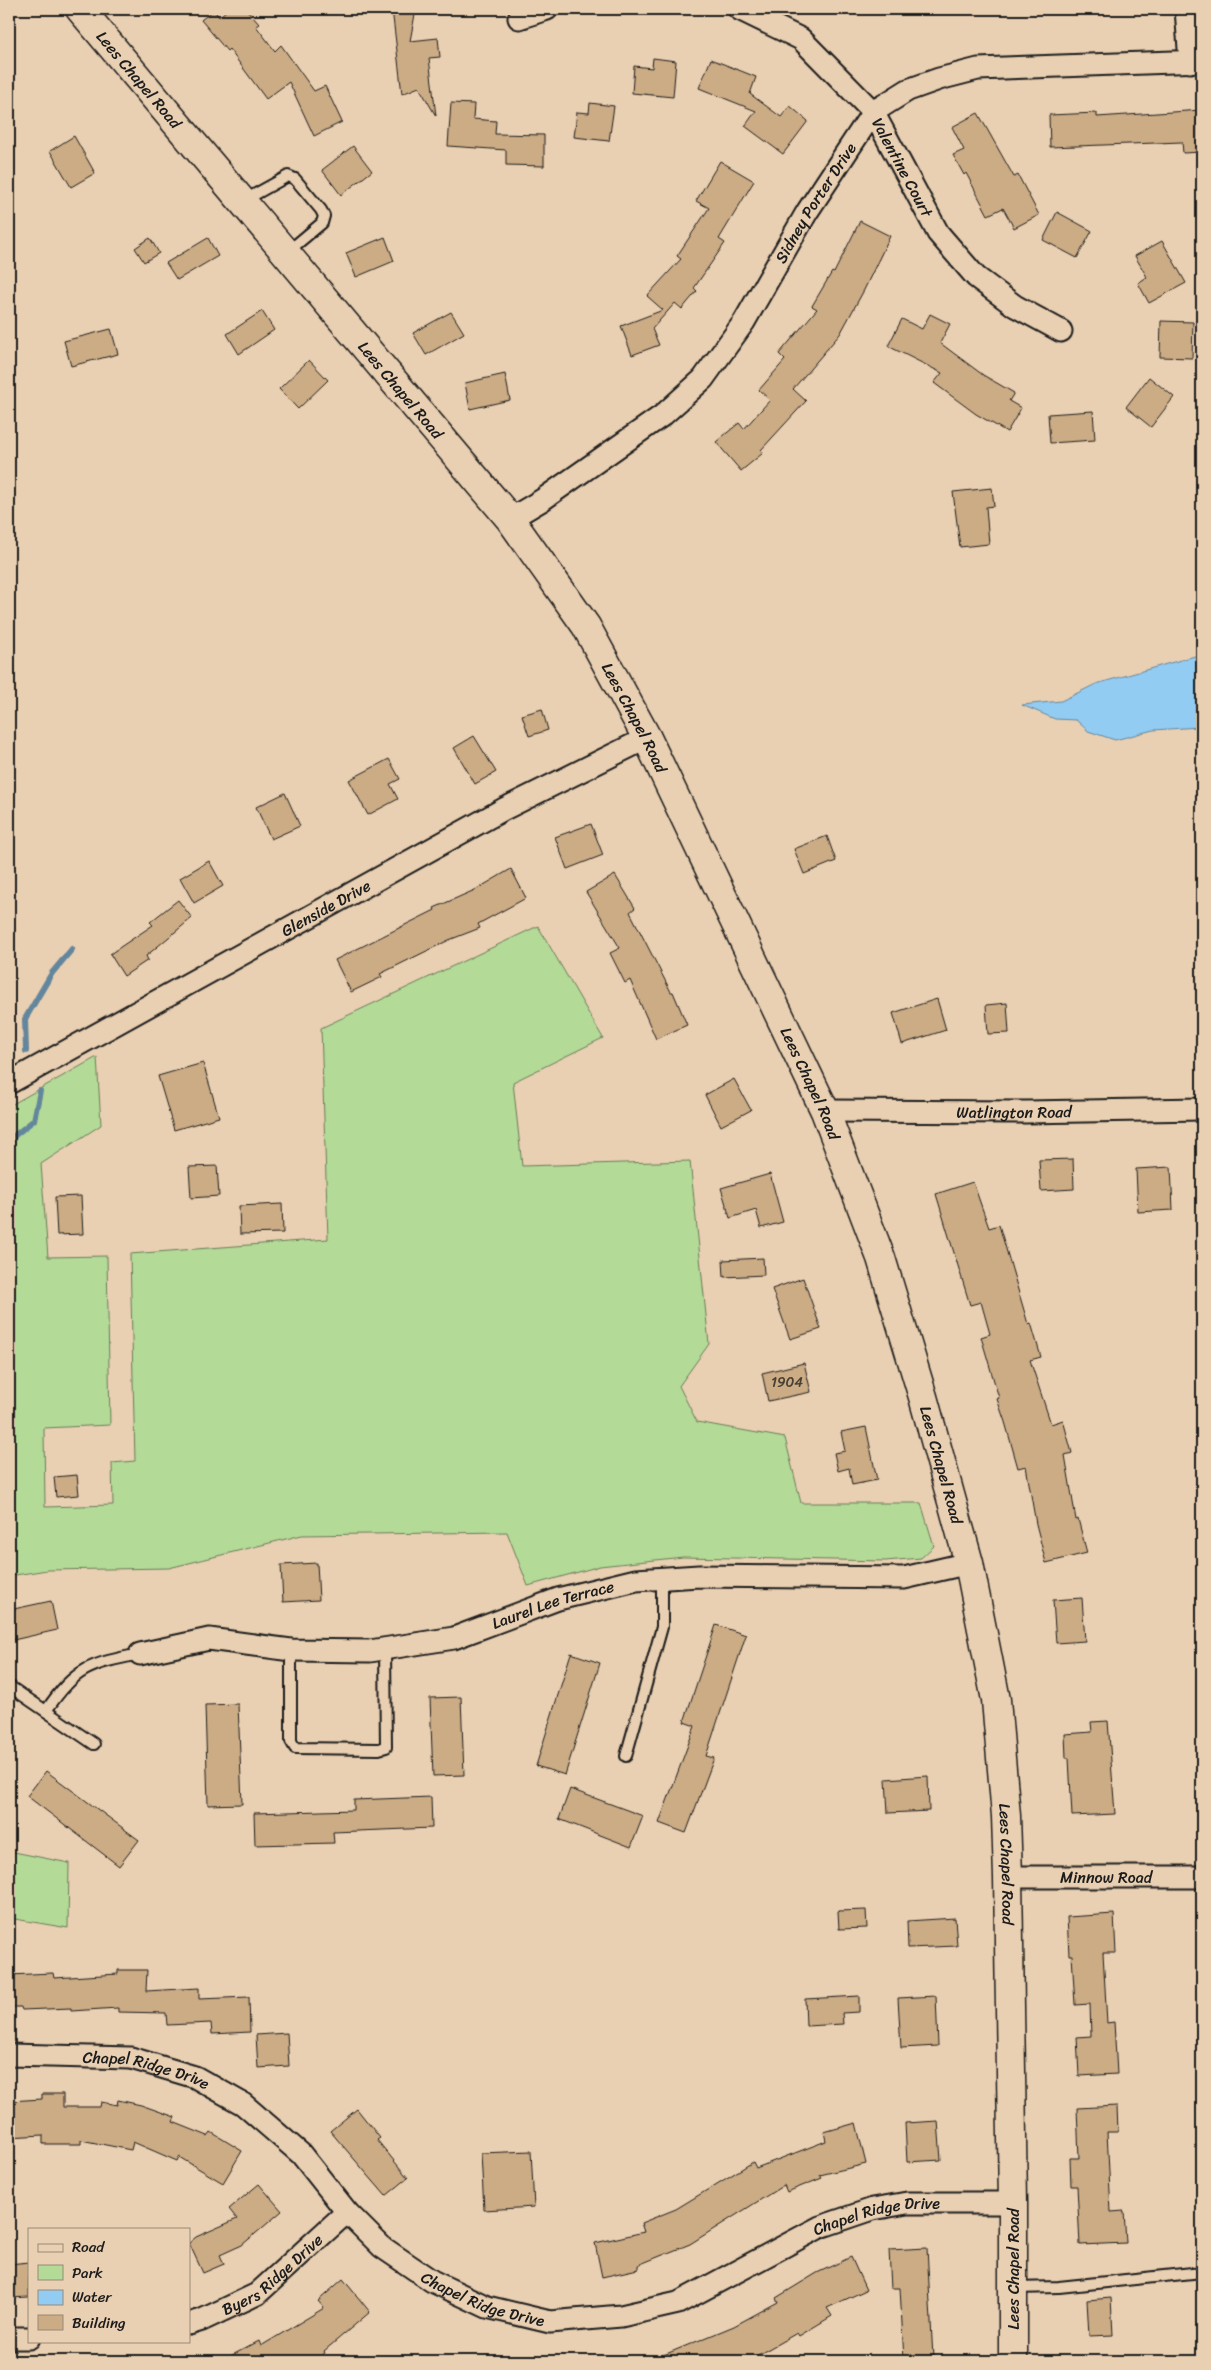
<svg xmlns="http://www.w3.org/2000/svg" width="1211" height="2370" font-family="Sriracha,sans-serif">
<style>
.green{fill:#b3da96;stroke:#687b59}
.water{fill:#93ccf3;stroke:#63869d}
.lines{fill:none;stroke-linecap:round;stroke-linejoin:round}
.stream{stroke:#63869d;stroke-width:6}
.building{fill:#ccac85;stroke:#1c1c1c}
.service-casing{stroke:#1c1c1c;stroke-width:14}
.minor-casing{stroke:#1c1c1c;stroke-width:25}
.secondary-casing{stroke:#1c1c1c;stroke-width:31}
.service{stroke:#ead0b2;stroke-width:10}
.minor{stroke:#ead0b2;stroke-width:21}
.secondary{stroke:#ead0b2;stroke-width:28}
.labels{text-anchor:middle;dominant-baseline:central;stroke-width:4;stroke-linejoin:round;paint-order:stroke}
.number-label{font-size:14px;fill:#484036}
.street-label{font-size:16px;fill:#1c1c1c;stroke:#ead0b2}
</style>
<rect width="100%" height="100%" fill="#ead0b2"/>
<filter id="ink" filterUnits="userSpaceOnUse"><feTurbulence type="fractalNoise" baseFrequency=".02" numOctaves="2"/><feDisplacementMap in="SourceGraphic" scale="10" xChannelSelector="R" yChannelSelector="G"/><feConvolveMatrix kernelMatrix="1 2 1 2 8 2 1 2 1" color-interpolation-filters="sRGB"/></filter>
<g filter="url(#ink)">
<g class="green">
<path d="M538 926 603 1038 513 1082 522 1166 690 1161 709 1344 679 1386 697 1422 785 1438 801 1503H921L934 1546 921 1558 885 1561 683 1557 600 1566 528 1586 507 1532 302 1535 169 1568 47 1570 9 1576V1106L97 1057 101 1125 41 1164 48 1257 107 1256 110 1425 44 1428 45 1507 113 1505 112 1463 135 1461 130 1254 328 1239 321 1028Z"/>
<path d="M9 1851 69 1863 68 1928 9 1918Z"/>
</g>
<path class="water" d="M1202 654V723L1199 727 1153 730 1115 740 1088 731 1076 720 1055 719 1022 705 1061 701 1096 684Z"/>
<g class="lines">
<g class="stream">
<path d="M26 1051 25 1019 52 973 72 949"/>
<path d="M9 1149 14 1136 34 1120 40 1091"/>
</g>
</g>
<g class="building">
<path d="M228 9H246L259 24 256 26 275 51 281 45 314 91 325 86 342 122 314 136 289 82 266 99 229 49 227 51 201 20 214 10 219 17Z"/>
<path d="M392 9H416L410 41 438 38 440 57 429 58 436 116 419 87 402 94Z"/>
<path d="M653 58 676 61 673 97 632 93 634 66 652 68Z"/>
<path d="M711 59 756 77 750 94 781 117 790 106 808 121 783 154 745 126 756 111 699 88Z"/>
<path d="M451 103 474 104 473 119 496 121 495 134 544 135V166L506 165V150L448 146Z"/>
<path d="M590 103 614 106 609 141 574 137 577 112 589 113Z"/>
<path d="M1202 110V152L1183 153 1182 142 1050 147 1049 115 1097 113V117Z"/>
<path d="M978 113 1014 177 1018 175 1039 215 1014 228 1003 208 988 215 966 173 964 175 953 155 964 150 952 127Z"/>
<path d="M74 136 95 173 71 187 50 151Z"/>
<path d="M353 146 372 171 341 195 322 170Z"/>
<path d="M720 161 754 181 719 239 725 243 694 288 697 291 682 309 675 303 652 329 659 345 632 355 621 326 663 310 647 296 681 259 677 256 709 208 696 201Z"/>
<path d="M1057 212 1092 231 1077 258 1043 240Z"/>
<path d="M860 221 890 236 864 290 840 334 793 389 806 401 761 450 763 453 741 471 716 442 739 423 744 429 770 400 759 390 785 360 779 354 817 309 812 306 832 272 834 273Z"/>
<path d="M385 237 394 261 356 277 346 253Z"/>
<path d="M150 238 159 253 144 262 135 248Z"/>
<path d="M208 238 218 256 177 280 166 263Z"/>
<path d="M1162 241 1186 283 1149 303 1138 283 1147 277 1135 256Z"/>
<path d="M262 311 274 330 239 354 227 334Z"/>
<path d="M451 312 464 333 426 355 413 333Z"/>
<path d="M930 314 950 324 940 343 983 375 1014 393 1009 401 1021 408 1007 432 976 414 934 383 942 373 888 346 902 319 922 329Z"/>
<path d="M1161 321 1193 322 1192 358 1160 357Z"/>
<path d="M111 329 118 354 71 366 64 341Z"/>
<path d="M309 360 328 380 298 409 279 389Z"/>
<path d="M505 374 510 400 470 409 465 383Z"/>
<path d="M1149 377 1174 397 1151 427 1126 407Z"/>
<path d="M1093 411 1095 440 1050 443 1048 414Z"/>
<path d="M992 488 994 506 986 507 989 544 960 547 953 492Z"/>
<path d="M542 709 548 730 529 736 522 715Z"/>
<path d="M474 736 496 772 475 784 454 748Z"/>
<path d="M389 759 400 779 390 784 398 799 368 815 349 780Z"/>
<path d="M285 793 300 826 271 839 256 807Z"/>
<path d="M591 824 603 855 567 869 555 837Z"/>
<path d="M827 836 836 861 804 874 794 849Z"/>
<path d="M209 861 223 886 194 903 180 878Z"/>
<path d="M511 869 526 898 478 924 480 928 449 940 380 974 382 977 351 992 335 960 435 910 434 908 477 889Z"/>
<path d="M615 875 635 908 630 912 671 992H673L687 1025 656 1039 630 980 625 983 610 953 620 948 586 892Z"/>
<path d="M178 900 192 918 146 956 148 960 124 976 110 954 153 925 150 922Z"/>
<path d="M937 999 946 1030 902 1044 893 1013Z"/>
<path d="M1007 1003 1009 1033 988 1034 986 1005Z"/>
<path d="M203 1063 219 1117 174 1130 158 1076Z"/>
<path d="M734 1079 751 1110 721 1126 705 1095Z"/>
<path d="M1073 1159 1074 1189 1041 1191 1039 1160Z"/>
<path d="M217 1166 219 1196 191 1198 189 1167Z"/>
<path d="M1171 1167 1173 1210 1138 1212 1136 1169Z"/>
<path d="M770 1174 783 1222 761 1228 756 1210 730 1218 721 1188Z"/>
<path d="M973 1182 989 1228 999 1225 1028 1324 1031 1323 1041 1357 1030 1360 1051 1424 1063 1420 1072 1453 1065 1455 1076 1520 1078 1519 1087 1553 1046 1563 1036 1524 1026 1466 1018 1468 1005 1422 997 1399 999 1398 981 1337 990 1334 981 1302 970 1305 936 1194Z"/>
<path d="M81 1196 83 1234 57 1235 55 1197Z"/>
<path d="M282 1204 283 1233 240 1234 239 1206Z"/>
<path d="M763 1258 764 1275 724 1277 723 1260Z"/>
<path d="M803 1278 821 1329 790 1339 772 1289Z"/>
<path d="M804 1363 811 1392 768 1401 762 1373Z"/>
<path d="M866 1427 877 1480 852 1485 849 1468 838 1471 834 1453 845 1451 841 1432Z"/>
<path d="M77 1475 79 1495 56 1497 54 1477Z"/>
<path d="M317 1563 319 1600 283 1602 281 1565Z"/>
<path d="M1082 1598 1085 1641 1056 1643 1053 1600Z"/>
<path d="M51 1601 57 1630 9 1641V1610Z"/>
<path d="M716 1625 746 1635 706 1756 714 1758 686 1833 659 1823 695 1726 684 1722Z"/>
<path d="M571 1653 600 1663 565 1775 536 1766Z"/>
<path d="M461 1697 464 1775 433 1776 430 1698Z"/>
<path d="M238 1704 242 1804 208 1805 205 1705Z"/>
<path d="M1108 1721 1115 1814 1072 1816 1069 1758H1066L1065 1734 1092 1732 1091 1722Z"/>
<path d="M46 1771 139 1840 119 1866 27 1796Z"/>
<path d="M928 1776 929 1811 888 1813 886 1779Z"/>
<path d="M570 1789 643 1816 631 1847 559 1819Z"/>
<path d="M431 1797 432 1828 333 1832 334 1843 255 1845 254 1813 354 1810V1800Z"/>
<path d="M866 1910 867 1928 839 1929 838 1911Z"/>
<path d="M1114 1914 1116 1953H1103L1107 2023 1114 2022 1117 2074 1079 2076 1077 2037 1091 2036 1090 2004 1075 2005 1072 1955H1069L1067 1917Z"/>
<path d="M955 1918 957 1946 908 1948 907 1921Z"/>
<path d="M118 1970H147L146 1991 199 1988V1999L249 1997 250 2032 212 2034 211 2023 167 2025 166 2013 118 2012V2008L71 2011V2008L22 2010 21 2007H9V1975L53 1973 54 1978 118 1974Z"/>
<path d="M859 1996V2012L842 2013 843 2024 806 2026 805 1999Z"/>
<path d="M936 1996 938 2046 901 2048 898 1998Z"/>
<path d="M287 2033 289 2066 258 2068 256 2035Z"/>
<path d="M42 2094H63V2107H100L101 2102 117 2105 118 2100 141 2105 175 2117 173 2122 208 2136 211 2132 242 2151 223 2183 179 2157 177 2161 133 2142 131 2150 81 2140V2144H43V2135L9 2137V2101L42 2099Z"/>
<path d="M1117 2106 1118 2132H1107L1111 2212 1124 2211 1126 2243 1080 2245 1077 2186H1071L1070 2158H1079L1077 2108Z"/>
<path d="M357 2109 380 2138 377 2140 408 2178 386 2196 330 2131Z"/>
<path d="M938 2121 941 2160 907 2162 905 2123Z"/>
<path d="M856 2123 866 2164 820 2175 822 2178 787 2192 784 2185 690 2244 638 2265V2269L602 2277 595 2243 644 2232 641 2223 676 2209 753 2162 756 2168 826 2141 824 2132Z"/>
<path d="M531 2151 534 2207 484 2210 481 2153Z"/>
<path d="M259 2184 282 2211 242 2245 220 2255 224 2264 203 2273 189 2243 196 2237 237 2219 229 2209Z"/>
<path d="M927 2248 933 2358 904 2360 900 2288H891L889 2250Z"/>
<path d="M851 2257 866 2290 827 2308 832 2316 799 2336 797 2333 747 2361H649L734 2326 778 2302 776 2298 817 2273Z"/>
<path d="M29 2262V2297L9 2298V2264Z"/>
<path d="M343 2279 370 2312 324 2351 325 2353 312 2361H221L259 2341 261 2346 324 2308 318 2301Z"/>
<path d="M1111 2298 1113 2335 1089 2336 1087 2300Z"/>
</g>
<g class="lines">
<g class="service-casing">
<g id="service">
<path d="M243 201 288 176 295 179 321 210 324 216 322 223 286 253"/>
<path d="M291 1650V1741L295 1748 379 1749 386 1747 385 1648"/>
<path d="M9 1686 94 1744"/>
<path d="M46 1711C76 1667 90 1664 140 1654"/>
<path d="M626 1756 662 1627V1578"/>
<path d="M1014 2288 1059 2287 1202 2272"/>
</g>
</g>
<g class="minor-casing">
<g id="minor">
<path id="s1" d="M739 9 801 39 873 112 938 233 976 277 1015 306 1061 331"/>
<path d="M1186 9 1190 62"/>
<path d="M519 18 547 9"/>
<path id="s2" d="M510 519 542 500 663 415 703 379 744 322 807 212 873 112 908 90 939 79 978 69 1202 61"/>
<path id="s3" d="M9 1083 504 809 647 738"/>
<path id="s4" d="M825 1111 1026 1112 1202 1109"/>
<path id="s5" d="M140 1654 209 1639 291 1650 370 1651 454 1638 558 1599 636 1580 699 1576 904 1578 969 1563"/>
<path id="s6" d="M1008 1877H1202"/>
<path id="s7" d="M9 2055 131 2058 195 2077 243 2104 301 2154 347 2212 382 2247 432 2281 487 2307 550 2322 621 2316 678 2303 820 2227 873 2209 907 2203H1013"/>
<path id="s8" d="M189 2324 202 2320 257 2294 347 2212"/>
<path d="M9 2338H29"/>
</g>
</g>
<g class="secondary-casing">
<g id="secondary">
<path id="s9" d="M80 9 510 519 586 626 647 738 825 1111 881 1258 923 1397 969 1563 996 1700 1006 1816 1008 1877 1013 2203V2361"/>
</g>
</g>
<use href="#service" class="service"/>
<use href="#minor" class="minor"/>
<use href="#secondary" class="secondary"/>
</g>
</g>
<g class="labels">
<g class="number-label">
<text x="787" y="1382">1904</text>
</g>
<g class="street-label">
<text stroke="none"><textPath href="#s9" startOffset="92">Lees Chapel Road</textPath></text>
<text stroke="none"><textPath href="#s1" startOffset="234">Valentine Court</textPath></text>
<text stroke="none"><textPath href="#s2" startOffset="448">Sidney Porter Drive</textPath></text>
<text stroke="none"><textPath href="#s9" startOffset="498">Lees Chapel Road</textPath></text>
<text stroke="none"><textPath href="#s9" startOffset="902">Lees Chapel Road</textPath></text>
<text stroke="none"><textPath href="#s3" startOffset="362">Glenside Drive</textPath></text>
<text stroke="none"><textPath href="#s9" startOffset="1308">Lees Chapel Road</textPath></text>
<text stroke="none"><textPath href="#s4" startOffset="189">Watlington Road</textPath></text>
<text stroke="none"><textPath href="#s9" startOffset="1712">Lees Chapel Road</textPath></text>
<text stroke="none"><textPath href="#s5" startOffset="422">Laurel Lee Terrace</textPath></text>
<text stroke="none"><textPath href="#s9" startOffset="2118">Lees Chapel Road</textPath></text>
<text stroke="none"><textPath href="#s6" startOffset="98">Minnow Road</textPath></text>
<text stroke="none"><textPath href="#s7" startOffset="139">Chapel Ridge Drive</textPath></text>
<text stroke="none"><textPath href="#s7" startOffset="979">Chapel Ridge Drive</textPath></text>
<text transform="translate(1013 2269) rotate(-90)">Lees Chapel Road</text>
<text stroke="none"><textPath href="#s8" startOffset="98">Byers Ridge Drive</textPath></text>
<text stroke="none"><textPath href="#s7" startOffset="559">Chapel Ridge Drive</textPath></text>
</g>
</g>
<rect width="1211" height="2370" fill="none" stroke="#ead0b2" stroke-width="30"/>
<rect x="15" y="15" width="1181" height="2340" fill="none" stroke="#1c1c1c" stroke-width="2" filter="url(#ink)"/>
<rect x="28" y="2228" width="162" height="115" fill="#ead0b2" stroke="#988876"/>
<rect x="38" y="2244" width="25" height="8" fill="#ead0b2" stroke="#988876"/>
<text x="72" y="2252" font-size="15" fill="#1c1c1c">Road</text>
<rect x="38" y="2265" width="25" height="15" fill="#b3da96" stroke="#988876"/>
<text x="72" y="2278" font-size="15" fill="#1c1c1c">Park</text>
<rect x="38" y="2290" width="25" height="15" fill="#93ccf3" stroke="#988876"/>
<text x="72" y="2302" font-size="15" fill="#1c1c1c">Water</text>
<rect x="38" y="2315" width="25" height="15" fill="#ccac85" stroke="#988876"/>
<text x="72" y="2328" font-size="15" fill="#1c1c1c">Building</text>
</svg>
